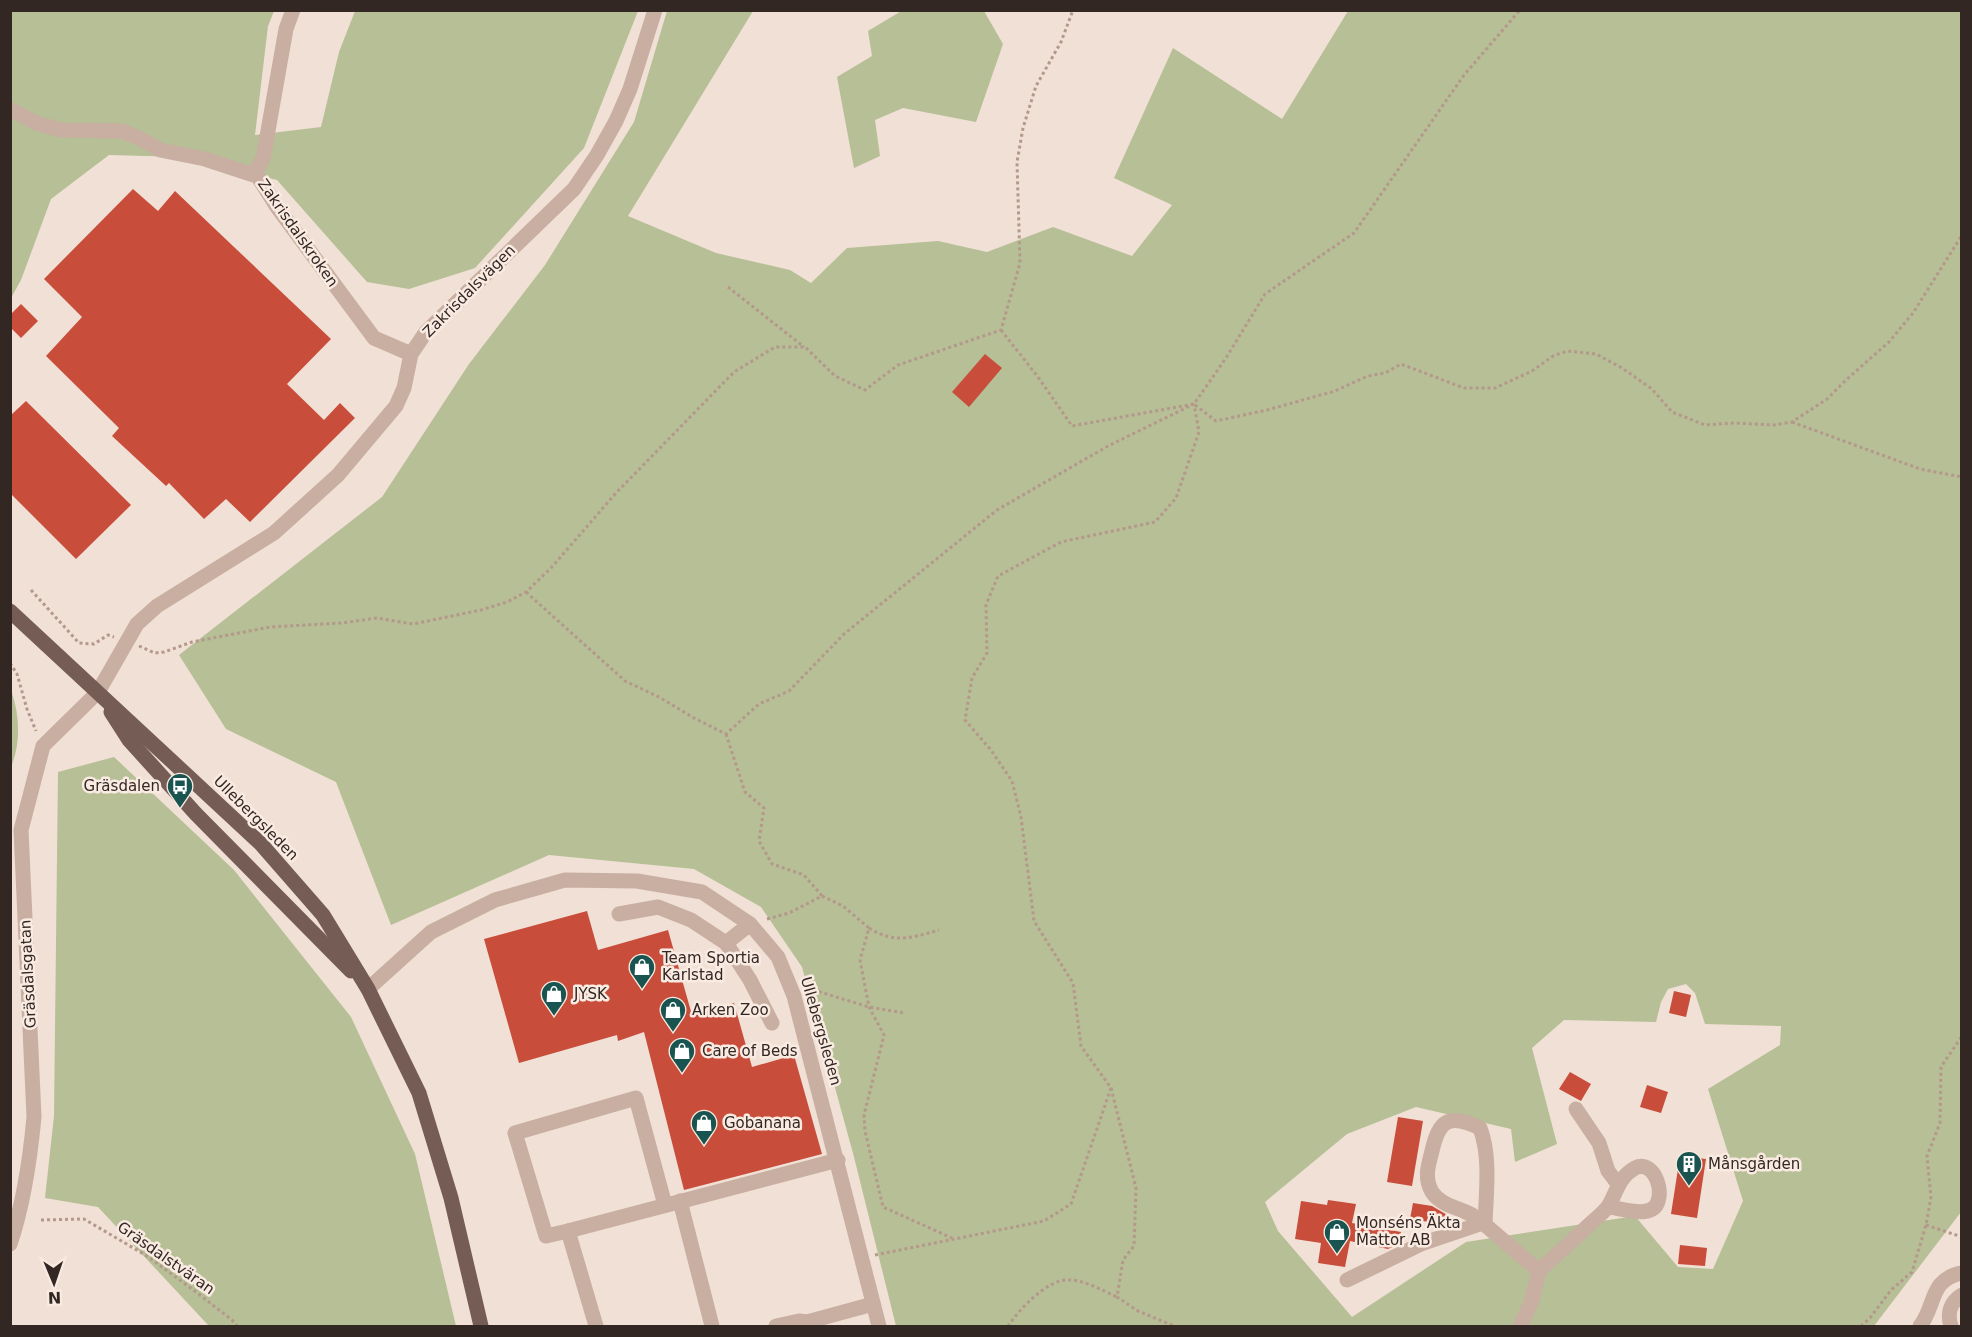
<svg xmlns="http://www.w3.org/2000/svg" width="1972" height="1337" font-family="'DejaVu Sans',sans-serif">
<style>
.green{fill:#b6bf95;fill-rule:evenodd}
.building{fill:#c84d3b}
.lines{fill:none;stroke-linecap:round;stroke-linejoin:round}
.path{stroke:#b4988c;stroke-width:3;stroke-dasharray:3 3;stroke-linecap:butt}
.minor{stroke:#c8afa1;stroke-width:15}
.major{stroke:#755c55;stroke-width:15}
.labels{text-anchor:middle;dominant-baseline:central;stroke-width:5;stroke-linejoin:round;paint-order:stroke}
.street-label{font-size:15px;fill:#332724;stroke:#f9ebe1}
.poi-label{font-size:15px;fill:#332724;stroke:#f9ebe1;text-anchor:start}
</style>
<rect width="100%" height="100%" fill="#f1e0d5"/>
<g class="green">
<path d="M903 10 984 11 1003 44 976 122 903 108 875 120 880 156 854 168 837 77 872 56 868 31Z"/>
<path d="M11 11H274L268 26 255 135 321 127 339 52 355 11H638L584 148 475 268 409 289 367 282 277 180 183 157 109 155 51 199 21 280 11 298Z"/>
<path d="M667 11H753L628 216 716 253 790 270 811 283 847 248 938 241 987 252 1053 227 1132 256 1172 205 1114 178 1173 48 1282 119 1348 11H1961V1212L1874 1326H896L854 1157 802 967 761 907 694 869 549 855 391 925 336 782 226 729 179 655 382 497 469 364 545 265 634 122ZM1686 984 1695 993 1705 1024 1781 1026 1780 1045 1708 1089 1743 1201 1713 1269 1678 1267 1635 1216 1466 1242 1352 1317 1278 1231 1265 1202 1347 1134 1416 1107 1511 1129 1515 1162 1557 1144 1532 1048 1564 1020 1656 1022 1661 1002 1668 989Z"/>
<path d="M11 690C20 716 21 742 11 767Z"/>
<path d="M114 757 234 870 351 1017 415 1154 456 1326H209L98 1207 45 1198 54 1116 58 772Z"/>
</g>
<g class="building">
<path d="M133 189 158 211 175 191 331 339 287 384 324 420 340 403 355 418 250 522 226 499 204 519 169 483 166 486 112 436 119 428 46 356 82 317 44 279Z"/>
<path d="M21 304 38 321 21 338 10 327V315Z"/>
<path d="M985 354 1002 368 969 407 952 392Z"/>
<path d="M26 401 131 505 76 559 10 493V416Z"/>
<path d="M587 911 598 950 668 930 692 1015 734 1003 752 1067 794 1055 822 1154 684 1190 644 1032 618 1041 617 1035 519 1063 484 939Z"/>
<path d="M1674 991 1691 995 1686 1017 1669 1013Z"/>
<path d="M1570 1072 1591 1084 1581 1101 1559 1089Z"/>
<path d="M1647 1085 1668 1092 1661 1113 1640 1107Z"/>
<path d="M1398 1117 1423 1121 1412 1186 1387 1182Z"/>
<path d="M1680 1156 1706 1159 1697 1218 1671 1214Z"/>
<path d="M1328 1200 1356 1204 1352 1223 1401 1232 1398 1244 1388 1249 1350 1241 1345 1267 1318 1263 1321 1243 1295 1239 1301 1201 1327 1205Z"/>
<path d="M1413 1203 1432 1206 1449 1216 1448 1225 1410 1219Z"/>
<path d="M1680 1245 1707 1248 1705 1266 1678 1264Z"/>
</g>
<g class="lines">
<g class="path">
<path d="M728 287 804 347"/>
<path d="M1001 330 1038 377 1072 426 1194 404 1226 358 1265 294 1354 233 1464 75 1520 10"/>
<path d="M1195 405 1216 421 1267 410 1335 391 1368 376 1385 373 1401 364 1464 388H1495L1532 371 1553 356 1567 351 1596 354 1622 368 1652 389 1672 412 1705 425 1734 423 1774 425 1792 422 1827 399 1847 379 1889 342 1913 313 1962 235"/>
<path d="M1792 422 1920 469 1962 477"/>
<path d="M31 590 79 643 94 644 108 635 114 637"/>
<path d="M526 592 625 681 659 697 694 718 726 734 759 704 789 691 844 634 997 510 1108 446 1194 404"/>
<path d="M139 646 155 653 164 652 192 642 270 627 342 623 377 618 413 624 481 610 507 602 526 592 551 568 616 493 734 372 775 347H805L835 376 865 390 898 365 1001 330 1020 263 1017 162 1023 128 1036 86 1061 42 1073 10"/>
<path d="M10 663 17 674 27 709 36 731"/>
<path d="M726 734 745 792 764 808 759 841 772 864 804 875 822 896"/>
<path d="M767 919 789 913 822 896 843 906 869 928 860 960 869 1007 884 1035 864 1115 865 1131 883 1207 952 1238"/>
<path d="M869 928C895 944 911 938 939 930"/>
<path d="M807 993 817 991 869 1007 904 1013"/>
<path d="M1111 1088 1136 1188 1134 1246 1123 1260 1117 1297 1138 1311 1174 1326"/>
<path d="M41 1220 84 1219 147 1256 196 1292 232 1320 237 1326"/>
<path d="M1926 1225 1962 1237"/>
<path d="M875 1255 1044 1221 1071 1204 1111 1088 1081 1046 1073 983 1034 921 1021 817 1012 781 991 750 965 720 972 678 987 653 986 605 998 576 1061 542 1155 522 1176 498 1199 432 1194 404"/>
<path d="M1008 1326C1019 1310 1048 1278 1069 1280 1085 1280 1103 1291 1117 1297"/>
<path d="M1861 1326 1870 1318 1891 1290 1912 1272 1926 1225 1931 1197 1927 1156 1940 1123 1941 1067 1962 1036"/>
</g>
<g class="minor">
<path d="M293 10 286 29 263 159 255 172 277 207 374 338 411 354"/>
<path d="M10 109 36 123 61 130 122 131 141 139 160 150 205 159 257 176"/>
<path d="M619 914 658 907 691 920 726 943 750 980 772 1023"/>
<path d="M726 943 750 924"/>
<path d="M368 989 431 932 495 900 565 880 637 881 702 892 750 924 778 957 794 996 879 1326"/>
<path d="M1576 1109 1599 1143 1608 1171 1618 1184"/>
<path d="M680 1201 712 1326"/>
<path d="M1483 1223C1469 1208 1443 1209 1432 1192 1424 1178 1428 1166 1432 1151 1439 1120 1449 1113 1480 1128 1491 1157 1486 1193 1485 1225"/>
<path d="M568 1231 838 1160"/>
<path d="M10 1244C24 1203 30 1160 34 1117L21 830 43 746 98 692 137 624 157 606 274 533 338 475 396 406 404 388 411 354 426 332 574 189 597 155 616 121 630 89 655 10"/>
<path d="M1539 1271C1556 1255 1573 1240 1590 1224 1596 1218 1605 1212 1609 1205 1617 1191 1619 1177 1635 1168 1652 1160 1661 1184 1659 1197 1656 1221 1625 1209 1609 1207"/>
<path d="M1347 1280 1421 1244 1483 1223 1539 1271"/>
<path d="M596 1326 568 1231 546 1236 515 1133 636 1098 665 1205"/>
<path d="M776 1326 799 1321 807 1322 873 1304"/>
<path d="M1520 1326 1531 1303 1539 1271"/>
<path d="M1920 1326C1936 1306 1929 1279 1962 1273"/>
<path d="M1951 1326C1947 1314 1950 1302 1962 1295"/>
</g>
<g class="major">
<path d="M10 611 261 844 323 915 368 989 419 1093 451 1198 481 1326"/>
<path d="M111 712 129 740 196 814 351 971"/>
</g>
</g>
<defs>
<g id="bus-pin" transform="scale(1.35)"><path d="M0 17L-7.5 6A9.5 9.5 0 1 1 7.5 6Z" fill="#1a5451" stroke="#f9ebe1"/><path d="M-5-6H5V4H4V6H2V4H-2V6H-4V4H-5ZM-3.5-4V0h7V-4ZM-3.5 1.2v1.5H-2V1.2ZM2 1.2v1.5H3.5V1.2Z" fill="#fff"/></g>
<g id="shop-pin" transform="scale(1.35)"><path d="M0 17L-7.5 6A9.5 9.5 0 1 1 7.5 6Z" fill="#1a5451" stroke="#f9ebe1"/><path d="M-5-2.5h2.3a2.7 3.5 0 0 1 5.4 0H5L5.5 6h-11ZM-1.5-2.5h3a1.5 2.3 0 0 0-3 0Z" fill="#fff"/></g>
<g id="building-pin" transform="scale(1.35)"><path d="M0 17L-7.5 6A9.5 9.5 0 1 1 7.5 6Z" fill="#1a5451" stroke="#f9ebe1"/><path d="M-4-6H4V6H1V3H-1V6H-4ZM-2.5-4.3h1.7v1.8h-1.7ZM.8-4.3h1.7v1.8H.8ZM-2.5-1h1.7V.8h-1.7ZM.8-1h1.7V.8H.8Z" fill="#fff"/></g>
</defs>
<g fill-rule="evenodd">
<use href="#bus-pin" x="180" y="786"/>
<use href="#shop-pin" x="642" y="967"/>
<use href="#shop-pin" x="554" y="994"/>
<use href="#shop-pin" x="673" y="1010"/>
<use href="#shop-pin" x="682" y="1051"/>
<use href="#shop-pin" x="704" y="1123"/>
<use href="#building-pin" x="1689" y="1164"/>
<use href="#shop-pin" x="1337" y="1232"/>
</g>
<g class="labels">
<g class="street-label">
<text transform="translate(298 233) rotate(55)">Zakrisdalskroken</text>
<text transform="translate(469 291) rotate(-45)">Zakrisdalsvägen</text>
<text transform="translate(256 818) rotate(45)">Ullebergsleden</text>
<text transform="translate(28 974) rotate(-93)">Gräsdalsgatan</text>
<text transform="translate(821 1031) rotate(74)">Ullebergsleden</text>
<text transform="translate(166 1258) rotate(35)">Gräsdalstväran</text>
</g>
<g class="poi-label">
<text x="160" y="786" text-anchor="end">Gräsdalen</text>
<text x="662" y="958">Team Sportia<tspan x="662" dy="17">Karlstad</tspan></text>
<text x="574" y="994">JYSK</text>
<text x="692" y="1010">Arken Zoo</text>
<text x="702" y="1051">Care of Beds</text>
<text x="724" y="1123">Gobanana</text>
<text x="1708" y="1164">Månsgården</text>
<text x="1356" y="1223">Monséns Äkta<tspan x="1356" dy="17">Mattor AB</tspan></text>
</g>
</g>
<rect width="1972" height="1337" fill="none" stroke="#332724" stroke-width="24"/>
<g transform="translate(54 1283) rotate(178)" stroke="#f9ebe1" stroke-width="4.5" paint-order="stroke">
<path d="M0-4.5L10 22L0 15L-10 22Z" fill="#332724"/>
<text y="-9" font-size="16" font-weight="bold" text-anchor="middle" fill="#332724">N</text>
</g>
</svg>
